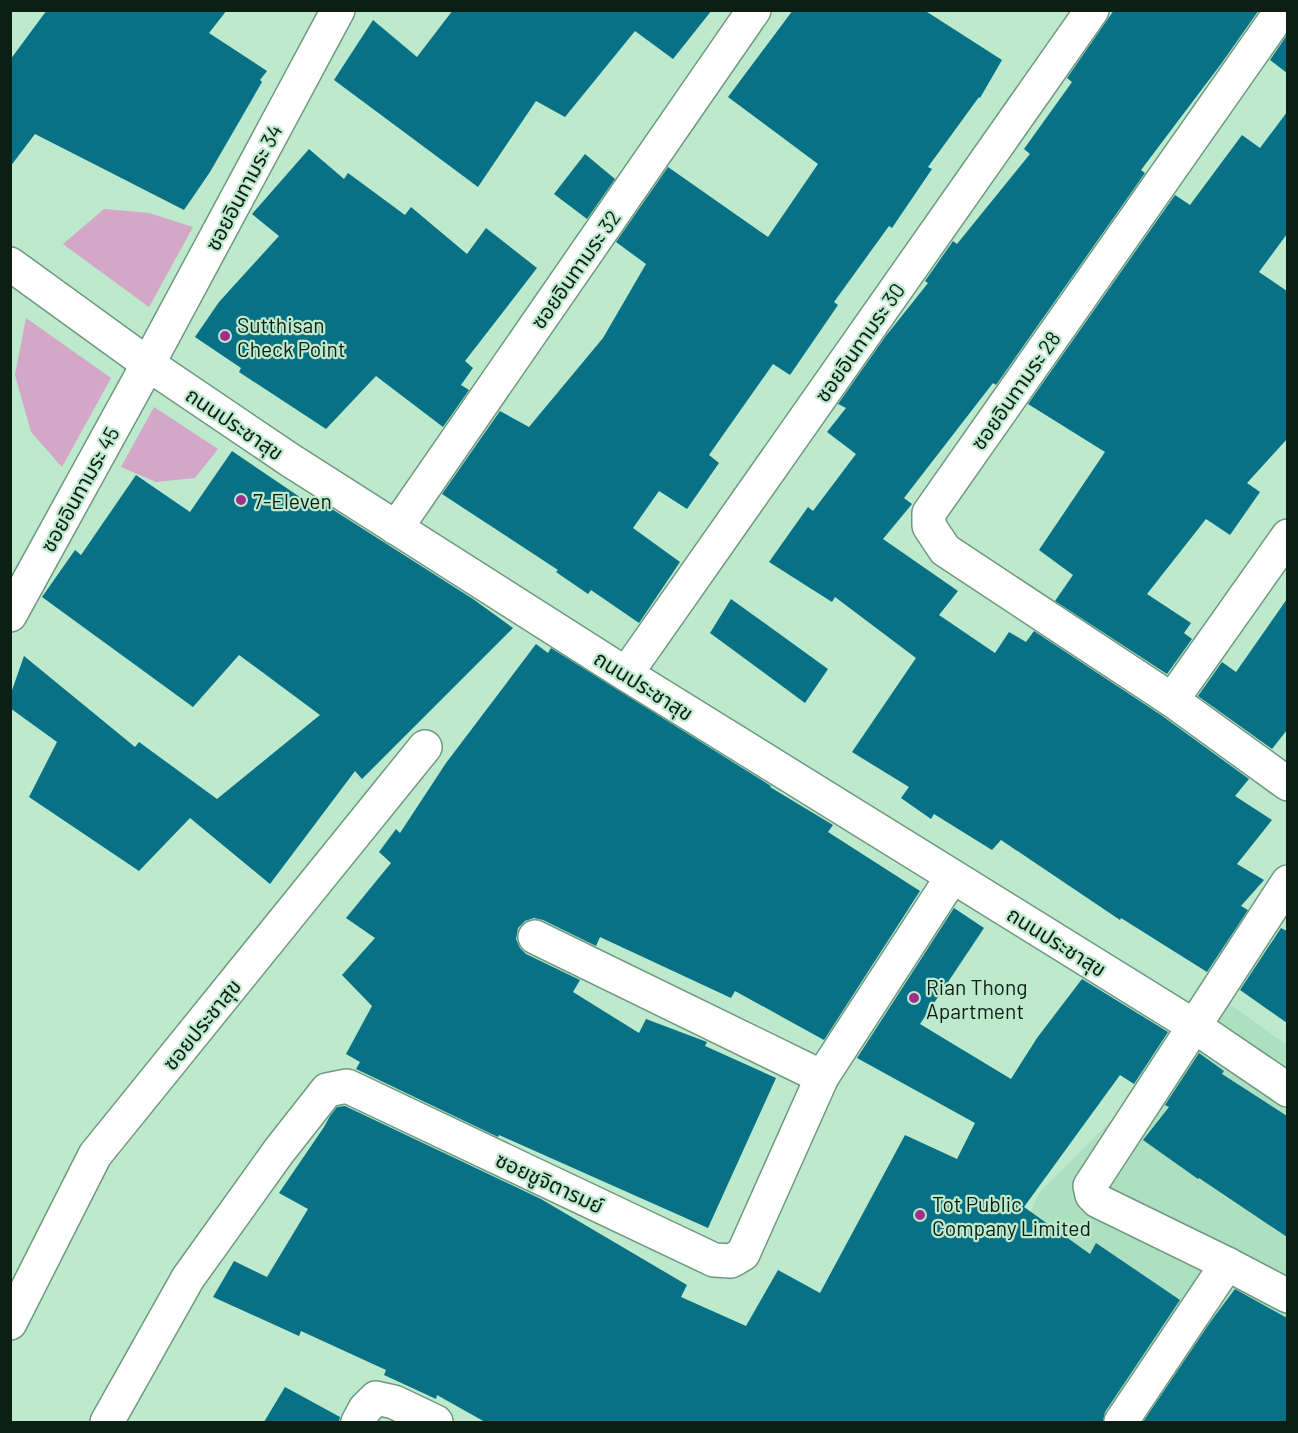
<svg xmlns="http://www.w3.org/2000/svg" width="1298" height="1433" font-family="Barlow,'Noto Sans Thai',sans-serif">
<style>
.built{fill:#ade0c0}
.green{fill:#d4a6c7}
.building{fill:#087186}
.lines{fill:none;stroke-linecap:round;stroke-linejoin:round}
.minor-casing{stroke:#6f997f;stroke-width:36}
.minor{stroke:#fff;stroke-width:33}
.poi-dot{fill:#a02e8a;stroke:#bde9cd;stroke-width:2}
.labels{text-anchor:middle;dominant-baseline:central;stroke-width:4.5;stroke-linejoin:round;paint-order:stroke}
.street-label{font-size:21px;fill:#0d1e14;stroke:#bde9cd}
.poi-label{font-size:21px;fill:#0d1e14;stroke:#bde9cd;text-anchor:start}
</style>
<rect width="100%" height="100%" fill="#bde9cd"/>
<path class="built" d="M1228 1003 1287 1045V1422H930L1040 1192Z"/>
<g class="green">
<path d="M104 209 149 213 193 227 149 307 63 244Z"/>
<path d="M26 318 111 378 62 467 31 432 15 375Z"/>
<path d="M154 407 218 449 195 478 156 482 121 467Z"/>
</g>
<g class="building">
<path d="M47 10H227L209 33 267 71 260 80 262 82 210 172 184 210 35 134 10 167V60Z"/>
<path d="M453 10H712L673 59 635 31 565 117 536 101 478 187 334 80 373 20 417 57Z"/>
<path d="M793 10H924L1002 60 980 98 979 97 928 167 932 169 892 228 889 226 834 302 838 305 790 375 773 364 709 455 719 463 687 509 659 491 633 528 680 562 639 623 591 590 588 594 556 572 558 570 442 494 500 411 529 427 603 338 646 264 616 242 668 167 768 237 818 164 728 97Z"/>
<path d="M1114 10H1259L1221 64 1141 170 1145 173 996 385 993 383 904 498 912 504 883 539 958 591 939 615 995 653 1009 632 1026 642 1034 631 1161 715 1249 779 1235 796 1272 820 1237 864 1264 880 1241 906 1248 910 1207 972 1121 918 1120 920 1001 840 992 850 934 814 931 819 901 798 909 787 852 752 916 658 835 597 832 602 769 562 808 507 813 511 856 454 827 432 846 408 838 404 885 337 928 283 925 281 951 244 953 241 957 244 1030 154 1024 149 1072 82 1067 78Z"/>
<path d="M1287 35V73L1270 60Z"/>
<path d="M1287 112V234L1259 272 1287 291V439L1247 483 1260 492 1230 535 1206 519 1147 594 1191 623 1184 633 1192 639 1167 674 1055 601 1073 575 1039 550 1105 452 1028 404 1175 195 1190 205 1242 135 1260 148Z"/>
<path d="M309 149 344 179 348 173 405 215 411 207 467 254 486 228 537 268 465 361 473 368 461 385 469 390 443 427 376 376 326 429 239 372 241 368 195 337 219 302 279 236 252 214Z"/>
<path d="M585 154 615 179 587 219 554 194Z"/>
<path d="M232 451 319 510 324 504 473 599 513 628 362 779 355 771 270 884 190 818 139 871 29 797 57 742 10 708V696L24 656 135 747 139 742 217 799 320 715 239 655 193 707 42 597 75 550 81 555 136 475 190 512Z"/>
<path d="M731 599 828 669 805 703 710 633Z"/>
<path d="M1287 599V730L1272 749 1198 696 1222 662 1236 672Z"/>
<path d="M536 644 548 653 551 648 771 786 770 787 833 825 828 832 920 891 824 1040 735 991 731 998 600 937 596 946 543 920 534 918 525 921 518 928 516 939 520 948 526 954 580 980 573 992 639 1033 646 1019 707 1042 705 1046 776 1078 708 1228 499 1135 498 1137 356 1069 360 1062 346 1054 372 1006 342 975 375 938 346 918 391 863 379 852 396 829 400 833 446 763Z"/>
<path d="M954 908 984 928 920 1024 1011 1079 1037 1038 1082 979 1168 1032 1134 1084 1120 1075 1024 1207 1090 1254 1096 1243 1180 1300 1105 1412 1103 1422H485L437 1395 436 1399 384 1375 386 1370 301 1331 299 1336 213 1297 234 1261 267 1277 308 1209 279 1193 324 1127 330 1116 337 1107 345 1106 541 1199 687 1285 681 1297 746 1326 778 1270 820 1293 905 1135 957 1159 975 1123 857 1058Z"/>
<path d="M1281 928 1287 931V1023L1240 990Z"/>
<path d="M1199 1053 1224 1071 1222 1074 1287 1116V1237L1199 1178 1198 1179 1143 1140 1169 1107 1165 1105Z"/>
<path d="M1235 1289 1287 1318V1422H1143L1211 1321Z"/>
<path d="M285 1387 340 1417 339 1422H264Z"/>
</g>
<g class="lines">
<g class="minor-casing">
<g id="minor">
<path d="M1282 10 929 513V526L945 550 1172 700 1288 784"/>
<path d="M10 264 148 364 290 460 626 674 1194 1026 1288 1090"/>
<path d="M396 528 754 10"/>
<path d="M10 615 148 364 338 10"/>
<path d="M626 674 1092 10"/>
<path d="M1172 700 1288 536"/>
<path d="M1288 882 1090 1186 1092 1195 1098 1201 1227 1264 1288 1296"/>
<path d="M535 937 822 1077"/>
<path d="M10 1323 95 1155 425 747"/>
<path d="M107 1422 188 1278 279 1151 327 1090 347 1086 714 1260 731 1261 743 1254 822 1077 952 877"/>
<path d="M358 1422 365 1409 376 1398 394 1402 436 1422"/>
<path d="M1121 1422 1227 1264"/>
</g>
</g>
<use href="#minor" class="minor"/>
</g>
<g class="poi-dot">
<circle cx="225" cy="336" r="6"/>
<circle cx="241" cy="500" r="6"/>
<circle cx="914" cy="998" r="6"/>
<circle cx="920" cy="1215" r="6"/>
</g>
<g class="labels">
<g class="street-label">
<text transform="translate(243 187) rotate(-62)">ซอยอินทามระ 34</text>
<text transform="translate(575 269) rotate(-55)">ซอยอินทามระ 32</text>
<text transform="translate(859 342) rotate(-55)">ซอยอินทามระ 30</text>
<text transform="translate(1015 390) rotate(-55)">ซอยอินทามระ 28</text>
<text transform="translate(235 423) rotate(34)">ถนนประชาสุข</text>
<text transform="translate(79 489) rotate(-61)">ซอยอินทามระ 45</text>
<text transform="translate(644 685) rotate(32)">ถนนประชาสุข</text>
<text transform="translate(1057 941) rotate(32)">ถนนประชาสุข</text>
<text transform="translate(201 1024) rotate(-51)">ซอยประชาสุข</text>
<text transform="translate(550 1182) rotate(25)">ซอยชูจิตารมย์</text>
</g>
<g class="poi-label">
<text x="237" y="324">Sutthisan<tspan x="237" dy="24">Check Point</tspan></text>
<text x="253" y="500">7-Eleven</text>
<text x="926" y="986">Rian Thong<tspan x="926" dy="24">Apartment</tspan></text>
<text x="932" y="1203">Tot Public<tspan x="932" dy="24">Company Limited</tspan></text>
</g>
</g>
<rect width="1298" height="1433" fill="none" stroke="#0d1e14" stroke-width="24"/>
</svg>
